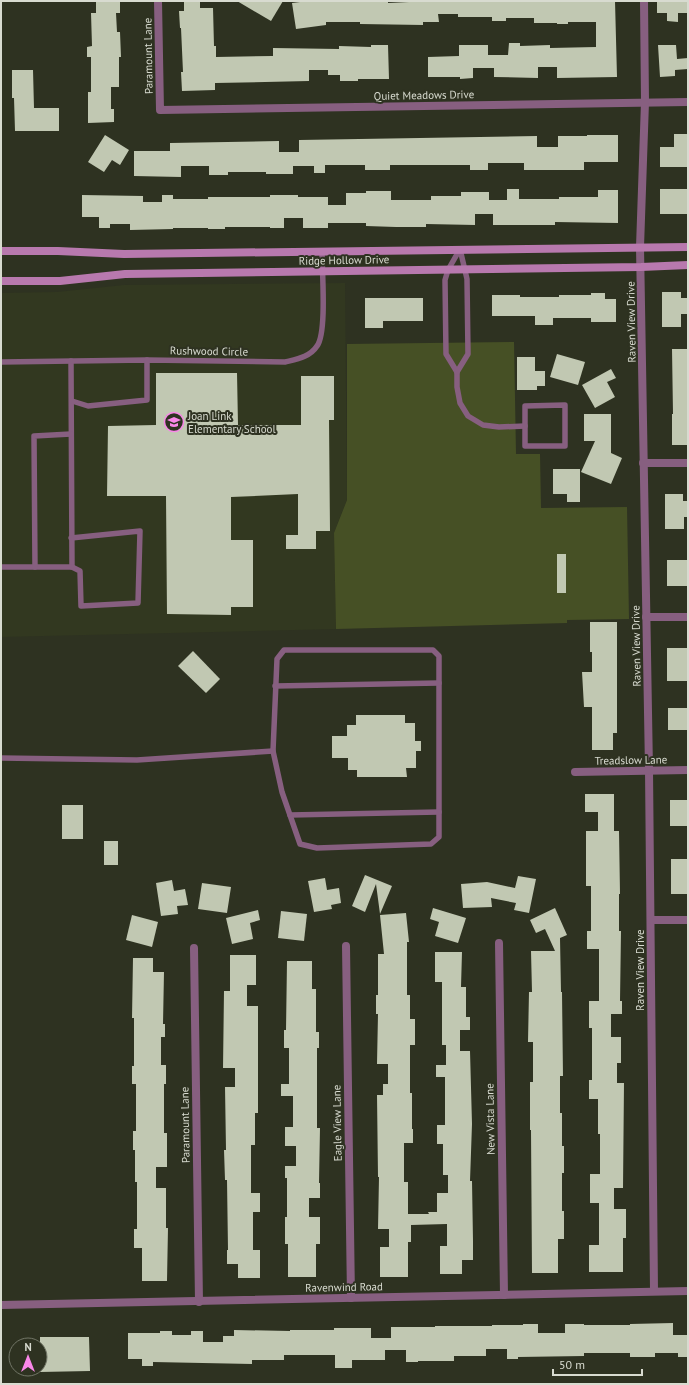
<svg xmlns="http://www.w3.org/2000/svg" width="689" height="1385" font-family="'PT Sans',sans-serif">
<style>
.built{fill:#323820}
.green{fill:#465025}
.building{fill:#c1c8b2}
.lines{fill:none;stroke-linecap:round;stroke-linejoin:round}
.lane{stroke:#875f80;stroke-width:5.5}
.street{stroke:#875f80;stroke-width:8}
.secondary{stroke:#b879ae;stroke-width:8}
.labels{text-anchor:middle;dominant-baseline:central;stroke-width:4;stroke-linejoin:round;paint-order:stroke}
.street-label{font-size:11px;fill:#d8dbd0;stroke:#2e3221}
.poi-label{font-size:11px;fill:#d8dbd0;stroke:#2e3221;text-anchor:start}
</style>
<rect width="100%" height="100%" fill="#2e3221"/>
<path class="built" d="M345 283 347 500 334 533 336 629 1 637V293L57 292 124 285Z"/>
<path class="green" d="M514 342 516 454H540L541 508 627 507 629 619 567 620V623L336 629 334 533 347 500V344Z"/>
<g class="building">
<path d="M120 1V13H116L117 32H120L121 57H119V87H111V109H114V122L88 123V92H91V57H87V47L92 46 91 13H96V2Z"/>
<path d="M184 1H200V8H213L214 46H216V57L273 56V48L339 49V46L371 47V45H388L389 79H358V81H340V75H328V70H309V81L215 83V90L182 91 181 72H183L181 28H180L179 11H184Z"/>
<path d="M237 1H283L271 21Z"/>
<path d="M308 1H388V3L409 2V1H615L617 77 557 78V67H538V78L494 77V68H473V78L460 79V77H428V57L459 56V45H488V55H508L509 43H520V46L550 45V48L596 47V22H568V24H557V23H534V18H506V21H492V17H458V14H438L439 22H423V25L360 24V22H326V25L296 29 292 3Z"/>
<path d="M657 1H687V13H678V22L667 21V13H657Z"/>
<path d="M658 45H676L677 59 688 58V69L675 70V76L660 77Z"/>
<path d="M12 70H33L34 108H59V131H15L14 98H12Z"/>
<path d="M674 134H688V167H660V147H674Z"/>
<path d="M105 135 129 150 120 165 112 160 104 172 88 162Z"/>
<path d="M587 135H618V162H584V170H524V163H488V170H470V165H390V170H365V165H325V173H314V166H293V174H266V172H228V175H209V166H181V177L134 176V151H170V143L279 141V152H299V140L537 136V147H558V136H587Z"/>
<path d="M507 189H519V199H559V197H598V190H618V223L555 222V225H493V214H475V225L426 224V227H396L366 226V223H328V228H303V218H284V228H270V227H225V229H208V228H173V229L130 230V224H110V228H99V217H82V195L143 196V202H162V195H173V199H208V197H270V195H298V197H328V205H346V193H366V191H391V200H431V196H461V192H489V200H507Z"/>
<rect x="660" y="189" width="28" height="25"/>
<path d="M662 292H681V298H688V314H681V327H662Z"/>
<path d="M591 293H605V299H616V322H591V318H553V325H535V316H492V295H520V297H559V295H591Z"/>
<path d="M365 298H423V321H383V328H365Z"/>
<path d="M672 349H688V445H672V414H673Z"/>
<path d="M557 354 585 362 578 385 550 377Z"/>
<path d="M517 357H535V371H545V386H537V390H517Z"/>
<path d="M611 369 616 378 607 382 615 397 595 408 582 385Z"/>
<path d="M156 373H237L238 425H301V376H334V420H329L330 531H316V549H286V535H298V494L231 497V540H253V607H231V615L167 614 166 496H107L108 426 156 425Z"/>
<path d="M584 414H611V453L622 458 611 484 581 472 595 441H584Z"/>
<path d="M553 469H580V502H567V494H553Z"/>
<path d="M665 494H683V501H688V517H684V529H665Z"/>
<rect x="557" y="554" width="9" height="39"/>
<rect x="667" y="560" width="21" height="26"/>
<path d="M590 622H617V733H613V750H592V707H584L582 672H592V652H590Z"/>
<path d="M667 648H688L687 681H667Z"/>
<path d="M193 651 220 679 206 693 178 666Z"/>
<rect x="668" y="708" width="20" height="22"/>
<path d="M356 715H405V723H415V741H421V751H416V768H406L407 777H357V770H348V758H332V736H347V725H356Z"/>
<path d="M585 794H614V831H619L620 894H619V931H621L620 1001H622V1014H611V1037H621V1063H617V1083H624L623 1188H614V1209H626V1238H623V1272H589V1245H599V1203H590V1174H600V1134H598V1099H589V1080H592V1028H589V1001H599V949H587V931H591V886H586V831H598V812H585Z"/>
<rect x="670" y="800" width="18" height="26"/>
<rect x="62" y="805" width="21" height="34"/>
<rect x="104" y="841" width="14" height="24"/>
<rect x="671" y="859" width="17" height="35"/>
<path d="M365 875 392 886 380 914 376 884 365 912 352 906Z"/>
<path d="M518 876 536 879 529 913 514 910 516 903 491 898 492 907 463 908 461 884 487 882 515 888Z"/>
<path d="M325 878 327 890 339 888 341 903 331 905 332 909 314 912 308 881Z"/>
<path d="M172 880 174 891 185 889 188 905 177 906 178 914 161 916 156 883Z"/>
<path d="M202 883 231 887 227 913 198 909Z"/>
<path d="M433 908 466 918 458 943 435 936 439 922 430 919Z"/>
<path d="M555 908 567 935 560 938 561 992H562L563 1076H560V1113H562V1146H564V1173H562V1211H564V1239H558V1273H532L531 1130H530V1082H533V1042H528L529 992H532L531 951H555L545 929 536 933 530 920Z"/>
<path d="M258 910 260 920 250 923 253 939 232 944 226 918Z"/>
<path d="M281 911 307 914 304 941 278 938Z"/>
<path d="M406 913 409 942H407V995H410V1019H415V1045H410V1093H412V1129H413V1143H404V1182H408V1214H429L428 1212H437V1193H448V1175H443V1144H437V1125H445V1077H436V1065H446V1045H442V982H435V952H462L461 987H466V1017H470V1030H460V1051H470L472 1124 470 1181H472L473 1241V1260H462V1274H440V1246H447V1224L411 1225V1242H408V1277H380V1247H389V1229H378L379 1177H378L377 1095H383V1084H388V1064H377L378 1014H376V995H378V954H384L380 915Z"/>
<path d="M132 915 158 922 152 947 126 940Z"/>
<path d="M230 955H256V985H247V1006H258V1113H255V1145H251V1193H260V1212H253V1250H260V1278H238V1264H227V1250H228L227 1180H225L224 1150H226L225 1087H235V1068H223L224 991H230Z"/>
<path d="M133 958H153V972H164L163 1024H165V1037H161V1065H166V1084H164V1133H167V1167H156V1188H166V1228H168L167 1281H142V1248H134V1229H137V1182H135V1150H133V1131H136V1084H132V1066H134V1018H132Z"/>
<path d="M287 961H312V989H316V1032H319V1048H317V1128H320L319 1183H320V1198H309V1217H320V1244H316V1277H288V1244H285V1217H287V1178H285V1166H296V1146H285V1127H293V1096H281V1084H289V1048H284V1030H286Z"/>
<path d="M673 1323V1335H688V1357H678V1353H655V1357H630V1353H584V1356L518 1357V1359H507V1349H486V1356H454V1361H418V1362H406V1350H385V1360H352V1368H335V1355H284V1360H252V1364L153 1362V1366H142V1359H128V1333H160V1331H172V1335H191V1331H203V1342H223V1336H234V1330L290 1331V1330H334V1328H371V1338H391V1327H435V1326H492V1325H523V1324H538V1333H565V1324H584V1325H630V1324Z"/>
<path d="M40 1337H89L90 1371 40 1372Z"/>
</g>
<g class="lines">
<g class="lane">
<path d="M460 249 448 270 445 280 446 354 457 372V387L460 403 468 416 483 425 499 427 525 426"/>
<path d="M71 361 72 567"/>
<path d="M1 362 147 360 285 362C297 359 310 357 317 346 327 333 322 271 322 252"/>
<path d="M457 372 468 354 467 279 460 249"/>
<path d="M72 401 88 406 147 400V360"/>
<path d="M565 405V446H525V406Z"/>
<path d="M1 567H72L80 571 81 606 138 603 140 531 71 538"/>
<path d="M35 567 34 436 71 434"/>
<path d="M284 650H433L439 656V837L431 844 317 848 300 844 282 792 273 751 277 659Z"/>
<path d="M275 686 439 683"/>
<path d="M1 758 137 760 273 751"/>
<path d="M290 815 439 812"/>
</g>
<g class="street">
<path d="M158 1 160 110 688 102"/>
<path d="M644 1 645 102 640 247 649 770 654 1291"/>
<path d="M643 463H688"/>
<path d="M646 617H688"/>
<path d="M575 772 688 770"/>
<path d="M651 920H688"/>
<path d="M499 943 504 1295"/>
<path d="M346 946 351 1298"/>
<path d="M194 948 199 1302"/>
<path d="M1 1305 688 1291"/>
</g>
<g class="secondary">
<path d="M1 251H58L124 254 688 247"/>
<path d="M1 281H60L125 274 641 267 688 265"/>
</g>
</g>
<defs>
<g id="school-ring" transform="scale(1)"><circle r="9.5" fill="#2e3221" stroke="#f987e8" stroke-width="1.5"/><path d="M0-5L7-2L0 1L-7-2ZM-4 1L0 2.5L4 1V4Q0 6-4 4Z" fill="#f987e8"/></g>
</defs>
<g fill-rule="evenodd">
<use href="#school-ring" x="174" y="422"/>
</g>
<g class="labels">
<g class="street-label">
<text transform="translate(148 56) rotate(-91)">Paramount Lane</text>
<text transform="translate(424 95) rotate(-1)">Quiet Meadows Drive</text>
<text transform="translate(344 260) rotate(-1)">Ridge Hollow Drive</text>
<text transform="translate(631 322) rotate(-91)">Raven View Drive</text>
<text transform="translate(209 351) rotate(1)">Rushwood Circle</text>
<text transform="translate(636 646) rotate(-91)">Raven View Drive</text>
<text transform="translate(631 760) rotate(-1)">Treadslow Lane</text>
<text transform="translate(640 970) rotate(-90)">Raven View Drive</text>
<text transform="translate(490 1119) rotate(-91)">New Vista Lane</text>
<text transform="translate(337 1123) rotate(-91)">Eagle View Lane</text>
<text transform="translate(185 1125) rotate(-91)">Paramount Lane</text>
<text transform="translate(344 1287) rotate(-1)">Ravenwind Road</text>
</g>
<g class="poi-label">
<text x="188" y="416">Joan Link<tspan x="188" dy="13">Elementary School</tspan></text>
</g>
</g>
<rect width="689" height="1385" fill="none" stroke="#d8dbd0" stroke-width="4"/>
<g transform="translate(28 1357)"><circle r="19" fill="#2e3221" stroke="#727667"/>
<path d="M0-3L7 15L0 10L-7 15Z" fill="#f987e8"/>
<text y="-6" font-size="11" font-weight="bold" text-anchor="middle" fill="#d8dbd0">N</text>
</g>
<path d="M553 1369v6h89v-6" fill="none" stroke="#d8dbd0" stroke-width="2"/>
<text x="559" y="1369" font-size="12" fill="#d8dbd0" stroke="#2e3221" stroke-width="3" paint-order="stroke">50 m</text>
</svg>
